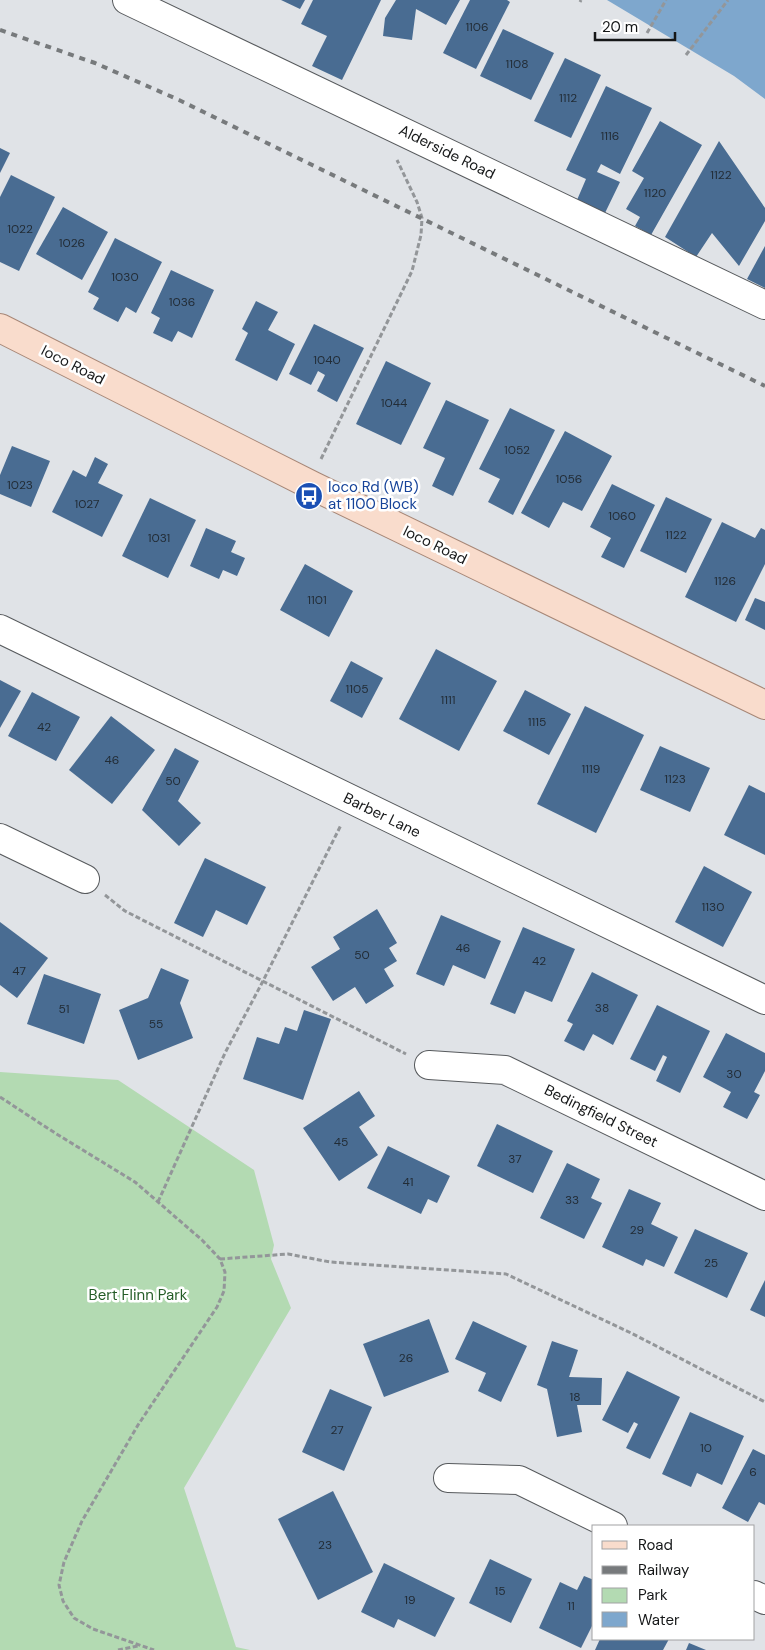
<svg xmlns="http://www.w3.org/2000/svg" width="765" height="1650" font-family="'DM Sans',sans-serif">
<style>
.green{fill:#b3dab2}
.water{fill:#7ea7cd}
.building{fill:#496c92}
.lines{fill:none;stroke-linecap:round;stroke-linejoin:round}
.minor-casing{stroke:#575a5d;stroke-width:30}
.major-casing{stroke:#a78777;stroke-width:30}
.path{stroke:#939699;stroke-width:3;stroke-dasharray:5 2.5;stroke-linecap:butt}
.minor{stroke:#fff;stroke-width:28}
.major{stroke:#f9dccc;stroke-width:28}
.rail{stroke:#777a7c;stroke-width:4;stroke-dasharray:6 6;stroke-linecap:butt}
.labels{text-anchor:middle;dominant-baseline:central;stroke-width:5;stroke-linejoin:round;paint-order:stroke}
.number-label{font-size:12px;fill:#222c36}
.street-label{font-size:15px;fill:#151718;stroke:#fff}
.transit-label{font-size:15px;fill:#164399;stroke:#fff;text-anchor:start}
.park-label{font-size:15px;fill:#245c27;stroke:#fff}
</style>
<rect width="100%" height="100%" fill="#e0e3e7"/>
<path class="green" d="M0 1072 118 1080 254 1170 274 1245 271 1259 291 1308 184 1488 236 1647 250 1650H0Z"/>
<path class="water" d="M607 0H765V99L734 76Z"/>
<g class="building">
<path d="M281 0H305L300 9Z"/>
<path d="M313 0H381L342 80 312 66 327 36 301 24Z"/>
<path d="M396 0H460L446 25 416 9 412 40 383 36 385 18Z"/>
<path d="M470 0H507L510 2 476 69 443 53Z"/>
<path d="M503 29 554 53 531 100 480 76Z"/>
<path d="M565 58 601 75 571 138 534 121Z"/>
<path d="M606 86 652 108 620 174 601 164 597 172 620 182 605 213 577 200 586 179 566 170Z"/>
<path d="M660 121 702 145 651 235 635 226 640 217 626 209 644 178 632 171Z"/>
<path d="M719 141 765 208V221L739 266 712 233 696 257 665 237Z"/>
<path d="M0 148 10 153 0 173Z"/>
<path d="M11 175 55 197 19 271 0 262V197Z"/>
<path d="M63 207 108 232 82 280 36 254Z"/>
<path d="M115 238 162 262 136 313 126 307 118 322 93 309 99 298 88 292Z"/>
<path d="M765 246V288L747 279Z"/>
<path d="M171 270 214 290 192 338 178 331 172 342 153 333 160 318 151 313Z"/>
<path d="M256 301 278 312 268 330 295 344 277 381 235 360 248 333 242 329Z"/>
<path d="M314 324 364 348 337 402 317 391 325 375 318 371 311 385 289 374Z"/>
<path d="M386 361 431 383 401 445 356 424Z"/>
<path d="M446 400 489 420 453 496 432 486 445 458 423 448Z"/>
<path d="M510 408 555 430 513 515 488 502 500 479 479 469Z"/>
<path d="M565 431 612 456 582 511 563 502 549 528 521 513Z"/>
<path d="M12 446 50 461 31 507 0 494V475Z"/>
<path d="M95 457 108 464 98 483 123 495 102 537 52 512 73 470 86 477Z"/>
<path d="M612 484 655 505 624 568 601 557 611 538 590 527Z"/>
<path d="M666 497 712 519 686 573 640 551Z"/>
<path d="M150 498 196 520 168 578 122 556Z"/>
<path d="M722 522 755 538 761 528 765 530V564L736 622 685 597Z"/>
<path d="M206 528 236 541 231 552 245 558 237 576 223 570 219 579 190 566Z"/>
<path d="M305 564 353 591 329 637 280 610Z"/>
<path d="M755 598 765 602V630L745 620Z"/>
<path d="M436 649 497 681 459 751 399 719Z"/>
<path d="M351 661 383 678 362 718 330 701Z"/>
<path d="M0 680 21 691 0 728Z"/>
<path d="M525 690 571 714 549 755 503 731Z"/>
<path d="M32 692 80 717 56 761 8 736Z"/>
<path d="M585 706 644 735 596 833 537 804Z"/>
<path d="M111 716 155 750 112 804 69 770Z"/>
<path d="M660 746 710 768 690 812 640 790Z"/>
<path d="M175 748 199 761 178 801 201 823 179 846 142 810Z"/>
<path d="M749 785 765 793V855L724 835Z"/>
<path d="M205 858 266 887 247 925 216 910 203 937 174 923Z"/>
<path d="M704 866 752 892 723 947 675 922Z"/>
<path d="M377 909 397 943 389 948 397 961 384 969 394 986 366 1004 355 987 333 1001 311 967 340 949 333 937Z"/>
<path d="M441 915 501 941 485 979 453 965 444 986 416 974Z"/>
<path d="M0 922 48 958 17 998 0 985Z"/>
<path d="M523 927 575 949 552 1002 525 991 515 1014 490 1004Z"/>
<path d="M161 968 189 980 180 1003 193 1038 138 1060 119 1010 148 998Z"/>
<path d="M592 972 638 995 613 1045 593 1034 584 1051 564 1041 573 1024 567 1021Z"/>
<path d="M44 974 101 994 84 1044 27 1024Z"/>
<path d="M657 1005 710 1031 680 1093 656 1081 667 1057 663 1055 655 1071 630 1059Z"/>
<path d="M304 1010 331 1019 303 1100 243 1079 257 1037 279 1044 285 1027 297 1031Z"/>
<path d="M726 1033 765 1053V1071L754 1092 760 1095 747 1119 723 1107 731 1092 703 1077Z"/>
<path d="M359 1091 375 1116 359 1127 378 1155 339 1181 303 1128Z"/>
<path d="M497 1124 553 1151 533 1193 477 1166Z"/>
<path d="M388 1146 450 1176 437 1203 428 1199 421 1214 367 1188Z"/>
<path d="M567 1163 600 1179 591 1198 602 1203 584 1239 540 1218Z"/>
<path d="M629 1189 661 1203 651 1224 678 1237 664 1267 646 1259 643 1266 602 1247Z"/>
<path d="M695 1229 748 1253 727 1298 674 1273Z"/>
<path d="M765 1280V1317L750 1310Z"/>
<path d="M429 1319 449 1372 384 1397 363 1344Z"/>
<path d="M473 1321 527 1346 501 1402 478 1391 486 1373 455 1359Z"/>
<path d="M552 1341 578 1350 569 1377 602 1378 601 1405H577L582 1432 557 1437 547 1389 537 1385Z"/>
<path d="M627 1371 680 1397 650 1459 626 1448 638 1424 634 1422 628 1433 602 1420Z"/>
<path d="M330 1389 372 1407 344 1471 302 1452Z"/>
<path d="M690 1412 744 1436 722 1485 697 1473 691 1487 662 1474Z"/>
<path d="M753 1449 765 1455V1505L759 1502 748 1522 722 1508Z"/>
<path d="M333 1491 373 1572 318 1600 278 1519Z"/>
<path d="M490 1559 532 1579 511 1623 469 1603Z"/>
<path d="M384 1563 455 1598 435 1637 398 1619 394 1628 361 1612Z"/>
<path d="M584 1576 594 1580V1622L581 1648 539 1628 560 1582 577 1590Z"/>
<path d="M600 1639H669L663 1650H595Z"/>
<path d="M689 1643 706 1650H686Z"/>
</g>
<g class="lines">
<g class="minor-casing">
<g id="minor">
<path d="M127 0 765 305"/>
<path d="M0 629 765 1000"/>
<path d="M0 838 85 879"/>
<path d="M429 1065 505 1070 765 1196"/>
<path d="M448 1478 519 1480 613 1526"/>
<path d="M754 1595 765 1600"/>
</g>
</g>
<g class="major-casing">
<path id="major" d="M0 328 313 486 765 705"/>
</g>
<g class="path">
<path d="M580 2 581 0"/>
<path d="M647 33 666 0"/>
<path d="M686 55 728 0"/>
<path d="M321 459 412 271 421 235 422 218 417 202 397 160"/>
<path d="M105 895 125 911 406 1054"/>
<path d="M0 1097 55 1133 135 1182 202 1240 220 1259 225 1272 224 1291 217 1307 138 1425 82 1521 64 1562 59 1585 63 1601 74 1618 93 1629 154 1650"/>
<path d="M158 1202 225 1053 263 981 341 825"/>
<path d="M220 1259 288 1254 330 1262 506 1274 631 1333 765 1402"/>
<path d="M118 1650 138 1646"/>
</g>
<use href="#minor" class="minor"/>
<use href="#major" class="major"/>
<path class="rail" d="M0 30 95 63 179 100 765 386"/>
</g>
<defs>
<g id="bus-disc" transform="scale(1.4375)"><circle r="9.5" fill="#1a4fb4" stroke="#fff"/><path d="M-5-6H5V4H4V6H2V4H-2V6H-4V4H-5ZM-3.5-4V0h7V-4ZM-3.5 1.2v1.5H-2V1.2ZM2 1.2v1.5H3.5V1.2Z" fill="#fff"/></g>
</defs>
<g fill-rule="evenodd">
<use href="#bus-disc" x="309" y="496"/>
</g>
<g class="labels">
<g class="number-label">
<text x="477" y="27">1106</text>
<text x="517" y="64">1108</text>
<text x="568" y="98">1112</text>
<text x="610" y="136">1116</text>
<text x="721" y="175">1122</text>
<text x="655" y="193">1120</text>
<text x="20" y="229">1022</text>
<text x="72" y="243">1026</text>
<text x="125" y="277">1030</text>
<text x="182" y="302">1036</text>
<text x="327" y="360">1040</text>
<text x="394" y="403">1044</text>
<text x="517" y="450">1052</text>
<text x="569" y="479">1056</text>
<text x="20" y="485">1023</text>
<text x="87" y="504">1027</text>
<text x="622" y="516">1060</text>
<text x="676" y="535">1122</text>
<text x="159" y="538">1031</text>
<text x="725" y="581">1126</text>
<text x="317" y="600">1101</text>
<text x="357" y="689">1105</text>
<text x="448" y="700">1111</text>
<text x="537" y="722">1115</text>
<text x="44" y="727">42</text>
<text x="112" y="760">46</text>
<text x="591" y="769">1119</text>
<text x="675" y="779">1123</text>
<text x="173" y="781">50</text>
<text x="713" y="907">1130</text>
<text x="463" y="948">46</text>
<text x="362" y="955">50</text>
<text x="539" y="961">42</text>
<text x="19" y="971">47</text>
<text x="602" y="1008">38</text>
<text x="64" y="1009">51</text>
<text x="156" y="1024">55</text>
<text x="734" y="1074">30</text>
<text x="341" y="1142">45</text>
<text x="515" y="1159">37</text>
<text x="408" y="1182">41</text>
<text x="572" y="1200">33</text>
<text x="637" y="1230">29</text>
<text x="711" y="1263">25</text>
<text x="406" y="1358">26</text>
<text x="575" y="1397">18</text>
<text x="337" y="1430">27</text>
<text x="706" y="1448">10</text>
<text x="753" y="1472">6</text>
<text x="325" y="1545">23</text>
<text x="500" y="1591">15</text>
<text x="410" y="1600">19</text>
<text x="571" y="1606">11</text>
</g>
<g class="street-label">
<text transform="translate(447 152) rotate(26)">Alderside Road</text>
<text transform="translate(73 365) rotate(27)">Ioco Road</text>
<text transform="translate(435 545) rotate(26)">Ioco Road</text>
<text transform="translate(382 815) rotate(26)">Barber Lane</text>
<text transform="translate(601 1116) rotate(26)">Bedingfield Street</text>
</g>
<g class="transit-label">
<text x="328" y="487">Ioco Rd (WB)<tspan x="328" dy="17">at 1100 Block</tspan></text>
</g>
<g class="park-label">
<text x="138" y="1295">Bert Flinn Park</text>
</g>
</g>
<rect x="592" y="1525" width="162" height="115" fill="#ffffff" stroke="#a1a2a3"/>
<rect x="602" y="1541" width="25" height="8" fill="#f9dccc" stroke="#a1a2a3"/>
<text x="638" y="1550" font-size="15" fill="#151718">Road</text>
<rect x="602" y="1566" width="25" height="8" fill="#777a7c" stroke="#a1a2a3"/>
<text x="638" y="1575" font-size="15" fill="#151718">Railway</text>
<rect x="602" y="1588" width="25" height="15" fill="#b3dab2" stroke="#a1a2a3"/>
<text x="638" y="1600" font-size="15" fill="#151718">Park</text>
<rect x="602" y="1612" width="25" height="15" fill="#7ea7cd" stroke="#a1a2a3"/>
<text x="638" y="1625" font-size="15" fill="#151718">Water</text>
<path d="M595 32v8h80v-8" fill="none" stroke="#151718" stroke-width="2.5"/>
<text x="602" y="32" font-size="15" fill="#151718" stroke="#ffffff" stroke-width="4" paint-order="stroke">20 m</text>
</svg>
